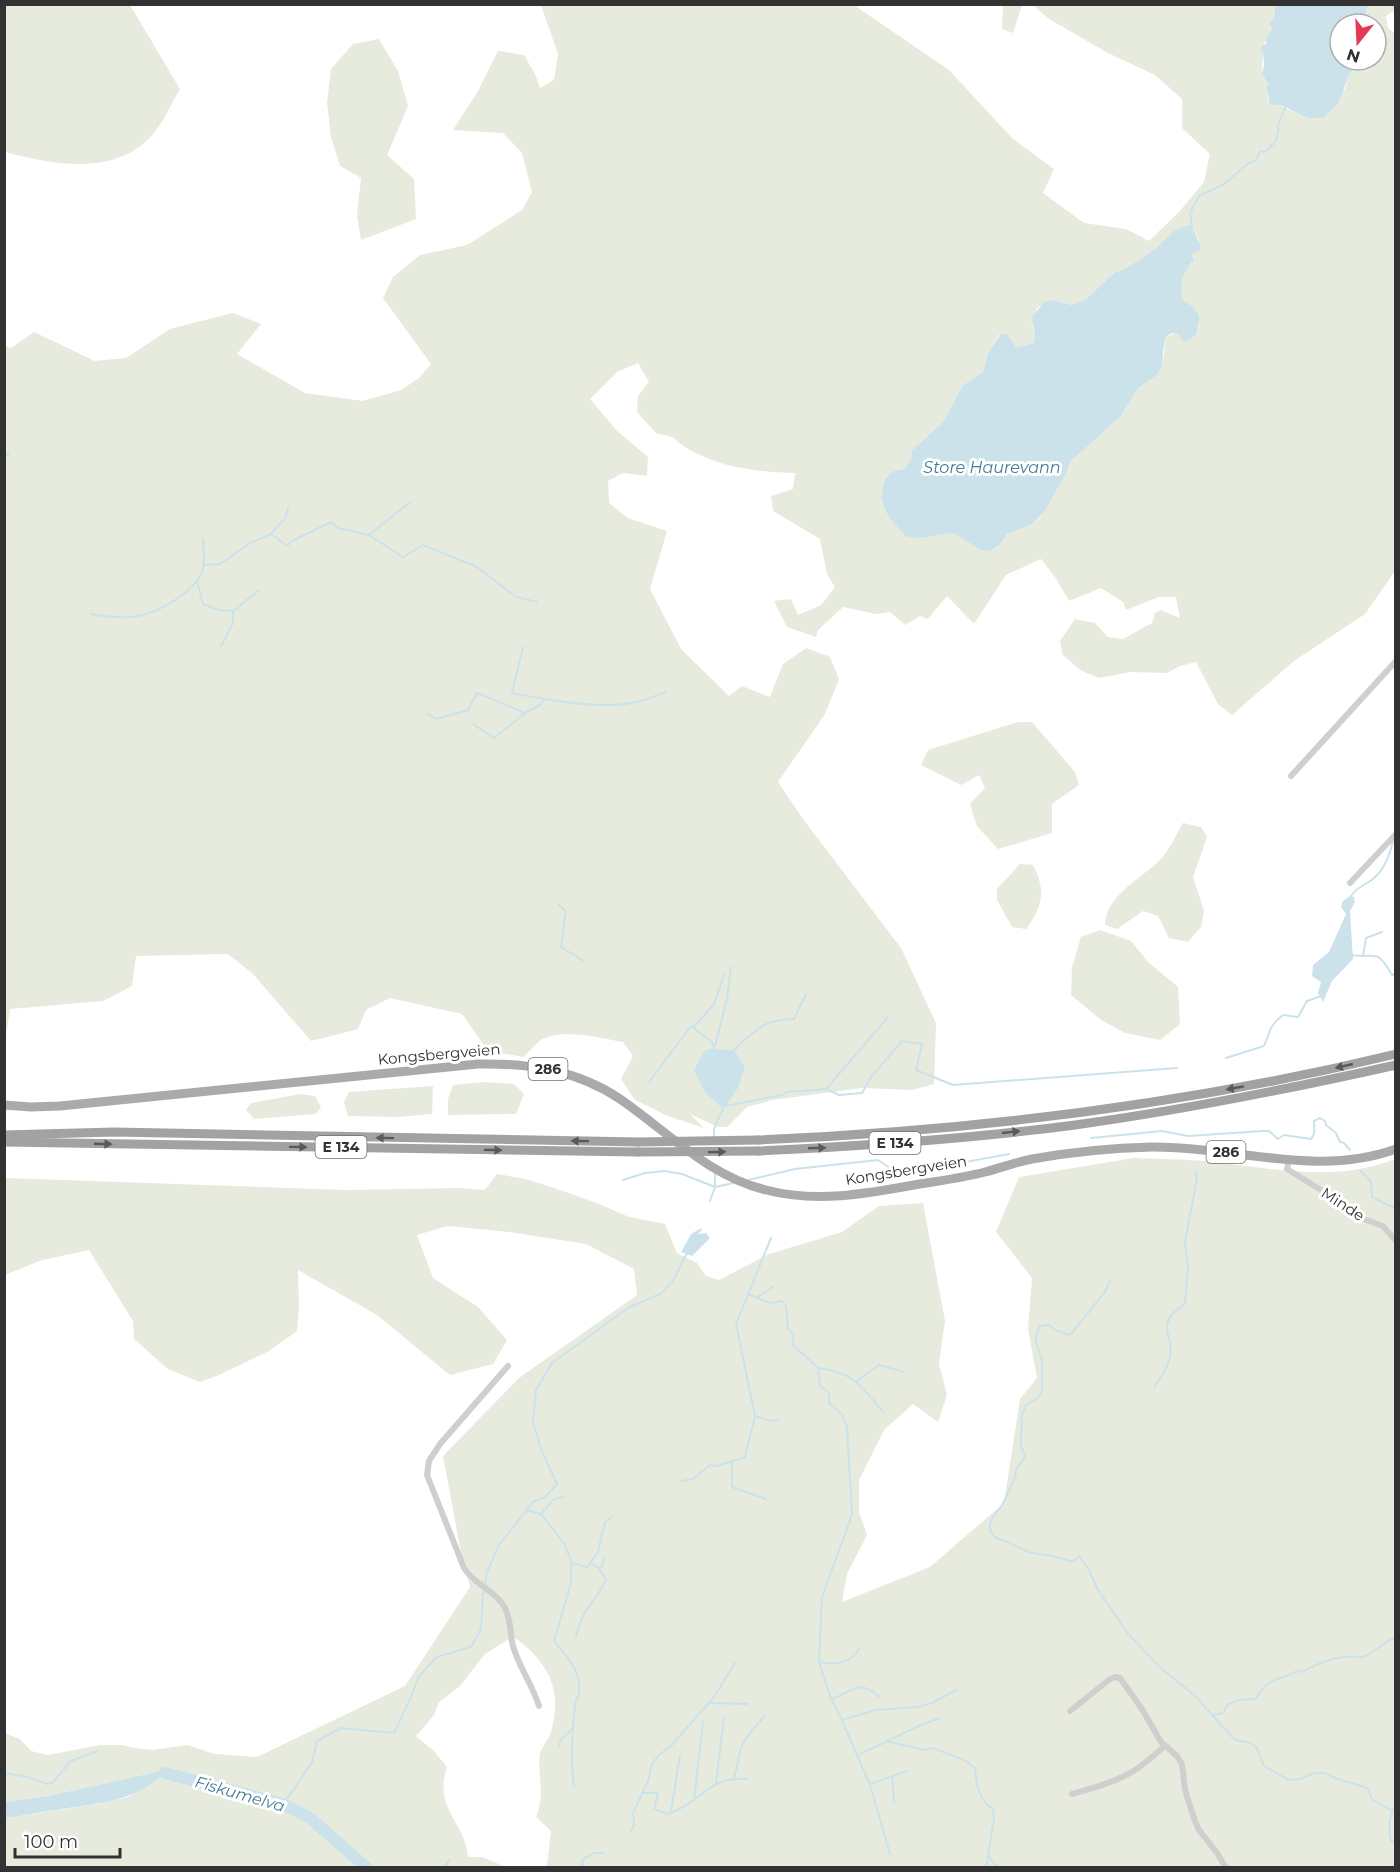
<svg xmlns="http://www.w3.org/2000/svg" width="1400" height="1872" font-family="Montserrat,sans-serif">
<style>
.green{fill:#e6ebde;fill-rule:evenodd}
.water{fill:#cbe2eb}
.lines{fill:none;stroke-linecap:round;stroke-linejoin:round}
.stream{stroke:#cbe2eb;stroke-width:2}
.river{stroke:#cbe2eb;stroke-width:12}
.minor{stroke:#cfcfcf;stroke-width:6}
.primary{stroke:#aaa;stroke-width:9}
.trunk{stroke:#a2a2a2;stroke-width:9}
.trunk-bridge{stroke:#a2a2a2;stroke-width:9}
.oneway{fill:#595959}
.labels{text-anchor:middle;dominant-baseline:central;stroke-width:6;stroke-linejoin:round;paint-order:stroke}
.shield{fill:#fff;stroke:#707070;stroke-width:1.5}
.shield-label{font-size:14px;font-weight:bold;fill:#323232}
.street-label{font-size:15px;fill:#323232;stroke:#fff}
.water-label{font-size:16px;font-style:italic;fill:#407b94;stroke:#fff}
</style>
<rect width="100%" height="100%" fill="#fff"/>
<g class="green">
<path d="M4 5H130L180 89C172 102 166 117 157 129 121 178 55 165 5 152Z"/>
<path d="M541 5H854L949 70 1012 138 1054 169 1043 193 1084 223 1126 229 1149 241 1180 211 1204 182 1210 154 1182 128V99L1155 75 1108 53 1049 19 1033 5H1277L1275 6V16L1269 24 1272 29 1261 51 1263 52 1262 74 1268 84 1266 88 1268 100 1307 118 1345 89 1349 75 1362 60H1376V24H1369L1364 17 1368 5H1395V10L1386 16 1388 28 1396 34 1395 571 1365 614 1294 661 1232 715 1218 704 1196 662 1180 666 1167 673 1131 672 1099 678 1080 670 1062 654 1060 641 1075 619 1095 623 1108 637 1123 639 1152 623 1155 613 1161 610 1180 618 1176 597H1159L1126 610 1123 602 1101 588 1069 601 1055 577 1041 559 1006 575 974 624 947 596 928 619 920 616 905 625 890 612 876 614 843 607 818 630 816 637 787 627 774 601 791 599 798 615 821 605 835 587 827 574 820 539 773 511 771 496 793 489 795 473C759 472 722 468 690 450 673 441 679 436 657 434L637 412 638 396 649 382 638 363 617 372 590 399 617 431 648 457 647 476 623 473 608 481 609 503 628 518 667 531 650 589 681 649 729 696 742 686 770 697 783 664 806 648 830 657 839 679 825 714 778 782 803 819 901 948 936 1023 934 1084 912 1090 862 1088 773 1100 747 1107 727 1127H718L690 1114 704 1128 665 1115 634 1099 621 1079 633 1056 623 1042C600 1038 563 1028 541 1040 535 1044 529 1052 524 1057L488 1051 462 1014 390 998 366 1010 358 1029 311 1041 253 974 228 954 136 956 132 986 103 1001 10 1009 5 1043V346L11 348 34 332 95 361 126 358 170 329 233 313 261 324 237 354 305 393 363 401 401 390 419 378 431 364 383 298 393 277 420 255 467 245 522 210 532 192 522 153 503 133 453 130 478 91 498 51 524 55 535 74 540 88 554 80 558 54ZM1192 226 1199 240 1191 254 1192 263C1181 273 1180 285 1183 300 1195 310 1201 318 1197 334L1189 340 1175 333 1166 337 1162 367 1156 376 1138 388 1121 416 1070 462C1067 472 1042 519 1033 524 1025 528 1013 528 1006 535 1001 540 1000 545 994 549L973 545 953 533 921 538 906 536 888 516 884 507 881 497 885 479 893 471 903 469 906 467 911 459 912 450 943 422 963 385 983 372 988 352 1000 334 1008 337 1016 347 1034 343 1035 331 1031 320 1038 307 1054 300 1072 305 1085 300 1115 272 1125 269 1155 249 1171 234Z"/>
<path d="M1003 5H1022L1013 33 1002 29Z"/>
<path d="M379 39 398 71 408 106 387 155 414 179 416 219 361 240 357 215 361 178 340 166 331 137 327 103 331 69 353 44Z"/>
<path d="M1018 722H1032L1075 772 1079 785 1052 804V833L998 849 977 826 970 804 985 788 979 775 961 785 921 765 928 750Z"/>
<path d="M1183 823 1201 827 1207 837 1193 877 1204 911 1201 927 1188 942 1169 938 1158 916 1143 911 1117 929 1105 925C1106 895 1141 879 1161 859 1170 849 1176 835 1183 823Z"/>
<path d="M1020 864 1033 865C1046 890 1043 907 1026 929L1012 927 997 900V889Z"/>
<path d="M1100 930 1131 941 1148 962 1178 987 1180 1024 1160 1040 1125 1033 1101 1020 1071 995 1072 967 1081 937Z"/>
<path d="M485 1082 514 1084 524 1094 516 1114 448 1115V1099L453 1085Z"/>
<path d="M433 1086 432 1114 398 1117 348 1116 344 1102 349 1092Z"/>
<path d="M300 1094 315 1096 321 1107 316 1114 254 1119 246 1110 251 1103Z"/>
<path d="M1134 1158C1157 1159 1180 1159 1203 1161 1268 1167 1333 1184 1395 1159V1867H544L547 1865 551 1831 536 1817C546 1792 537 1777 540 1753 542 1746 549 1740 551 1732 560 1699 555 1676 531 1651 525 1646 520 1640 512 1637L485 1654 460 1686 439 1702 434 1715 416 1736 434 1751 447 1767C433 1809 465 1821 468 1857H482L506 1867H5V1818L97 1804 128 1797 165 1773V1770L48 1796 5 1802V1733L20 1739 31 1751 48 1755 100 1745H122L134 1748 153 1750 187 1745 215 1754 257 1757 405 1686 470 1587 462 1558 443 1456 519 1378 637 1295 634 1269 586 1244 509 1232 448 1226 417 1235 433 1278 478 1307 507 1340 493 1364 450 1375 377 1315 298 1270 299 1306 297 1331 269 1351 219 1375 200 1382 168 1369 134 1339 133 1321 89 1250 42 1260 5 1275V1178L346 1190 460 1188 485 1190 497 1174 526 1179 560 1190 597 1203 629 1217 665 1224 677 1253 697 1263 706 1276 719 1280 769 1254 842 1232 879 1206 923 1203 945 1321 939 1364 947 1395 938 1422 913 1404 884 1430 859 1480V1512L867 1535 847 1574 842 1602 930 1567 1004 1503 1020 1399 1037 1378 1028 1329 1032 1278 996 1232 1019 1177Z"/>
</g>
<g class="water">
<path d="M1277 5H1368L1364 17 1369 24H1340V60H1362L1349 75 1338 104 1323 118H1307L1283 106 1270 104 1266 88 1268 84 1262 74 1264 65 1263 52 1260 51 1262 46 1265 45 1267 42 1265 40 1272 29 1269 24 1275 16V6Z"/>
<path d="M1186 226H1192L1201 247 1199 251 1191 254 1194 260C1183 272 1179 283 1183 300L1193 307 1199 316 1197 334 1189 340 1183 341 1178 334 1172 333 1166 337 1163 351 1162 367 1156 376 1138 388 1121 416 1070 462 1066 473 1046 509 1033 524 1007 534 999 545 990 551 981 550 953 533 921 538 906 537 888 516 884 507 881 497 885 479 893 471 903 469 906 467 911 459 912 450 943 422 963 385 983 372 988 352 1001 334H1007L1016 347 1034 343 1035 331 1031 318 1044 302 1054 300 1072 305 1085 300 1115 272 1125 269 1155 249 1174 231Z"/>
<path d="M1350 896 1354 897 1355 902 1350 911 1353 959 1332 981 1323 1002 1318 993 1321 982 1312 976 1313 965 1329 952 1346 914 1341 907 1343 901Z"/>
<path d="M709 1049 734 1050 745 1067 738 1088 723 1109 704 1091 694 1071 703 1052Z"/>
<path d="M701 1228 702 1230 698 1234 706 1233 710 1238 692 1256 681 1252 691 1234Z"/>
<path d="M165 1770V1773C133 1803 97 1803 56 1810 39 1812 22 1816 5 1818V1802L48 1796Z"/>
</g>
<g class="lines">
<g class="stream">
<path d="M1192 226 1190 213 1199 196 1224 184 1249 163 1256 160 1260 151 1265 152 1276 141 1279 129 1277 128 1286 105"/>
<path d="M4 458 9 453"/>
<path d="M271 534 286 517 288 507"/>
<path d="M369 535 409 503"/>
<path d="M204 565 220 564 250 543 271 534 287 546 292 541 331 522 338 528 369 535 403 557 423 545 477 567 516 597 537 602"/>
<path d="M197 581 203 604 219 610 233 611 258 591"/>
<path d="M91 614C107 617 126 619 143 615 162 610 195 591 202 572 206 563 203 548 203 539"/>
<path d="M221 646 233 623V611"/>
<path d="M523 647 512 693C542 699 581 706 611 705 629 705 649 699 666 692"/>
<path d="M428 714 436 719 468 710 477 693 525 713 540 705 545 699"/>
<path d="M473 724 494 738 524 714"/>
<path d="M1351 896C1357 887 1365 885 1373 879 1384 870 1390 854 1393 841"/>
<path d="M558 904 566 911 561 947 584 961"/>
<path d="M1352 955C1377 959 1376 947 1392 975L1396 973"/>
<path d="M1363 956 1366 938 1382 932"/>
<path d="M715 1046 727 999 731 967"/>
<path d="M714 1049 712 1042 693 1028 714 1004 724 975"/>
<path d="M734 1050C755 1030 764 1019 794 1019L806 994"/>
<path d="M1226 1058 1264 1046 1271 1028 1276 1021 1283 1015 1298 1017 1307 1001 1321 996"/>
<path d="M649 1082 691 1026 693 1028"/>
<path d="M826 1089 888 1017"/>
<path d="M725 1106 782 1095 787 1092 826 1089 839 1095 862 1093 871 1077 902 1041 922 1044 916 1070 953 1085 1177 1068"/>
<path d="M714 1137V1129L723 1109"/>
<path d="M1091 1138 1162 1131 1188 1136 1263 1131H1269L1278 1139 1284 1135 1311 1139C1316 1133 1314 1129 1314 1121L1320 1118 1325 1121 1326 1125 1336 1133 1340 1142 1344 1143 1350 1150"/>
<path d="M1360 1170 1371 1182 1372 1197 1396 1209"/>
<path d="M623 1180 645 1173 664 1171 682 1174 715 1187 733 1183"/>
<path d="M748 1180 795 1169 878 1160 891 1169 960 1163 1009 1154"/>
<path d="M710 1201 715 1187V1173"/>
<path d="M1110 1281 1105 1292 1070 1335 1055 1330 1049 1325 1040 1326 1035 1339 1042 1360V1392L1038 1398 1026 1405 1022 1414 1021 1445 1025 1457 1015 1472 1016 1476C1011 1485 1006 1499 1002 1505 995 1514 983 1526 995 1537 998 1540 1004 1540 1008 1542 1017 1546 1022 1551 1033 1553 1045 1555 1058 1556 1069 1561H1074L1079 1556 1088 1568 1098 1590 1129 1635 1160 1667 1195 1696 1235 1740 1251 1743 1257 1748 1264 1766 1289 1780 1300 1779 1315 1773H1325L1335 1778 1367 1788 1372 1799 1392 1811"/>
<path d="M748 1294 770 1303 782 1301 786 1306 788 1329 794 1335 792 1344 818 1368 820 1386 829 1393V1403L842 1414 847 1427 852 1515 822 1597 819 1662 831 1699 840 1716 870 1785 890 1854"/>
<path d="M758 1297 773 1287"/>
<path d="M819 1368C855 1373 861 1386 883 1412"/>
<path d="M857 1381 879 1365 904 1372"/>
<path d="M1154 1387C1164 1374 1173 1361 1170 1343 1168 1334 1165 1328 1169 1319 1172 1312 1181 1309 1185 1302L1188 1267 1185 1242 1197 1178 1195 1171"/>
<path d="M755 1416 771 1421 778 1420"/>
<path d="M732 1463V1487L766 1499"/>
<path d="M682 1481 693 1479 710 1465 717 1466 745 1457 755 1416 736 1324 771 1238"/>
<path d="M526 1510 541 1514 564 1543 572 1563 587 1567 598 1552 605 1522 612 1517"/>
<path d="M541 1514 554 1499 564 1497"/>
<path d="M571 1560V1583L554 1641C570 1661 581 1670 579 1696L576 1699C572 1729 570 1756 574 1786"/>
<path d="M598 1568 602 1567 604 1558"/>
<path d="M576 1637C581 1609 597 1602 606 1579L598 1568 591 1563"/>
<path d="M820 1662C837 1666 850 1663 859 1649"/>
<path d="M832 1699C856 1691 856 1678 880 1697"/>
<path d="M711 1703 747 1704"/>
<path d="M1213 1715 1223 1713 1228 1704 1240 1700 1255 1699C1259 1694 1263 1688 1268 1684 1277 1677 1289 1677 1298 1670L1302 1672C1317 1664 1329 1658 1347 1657 1352 1656 1357 1658 1362 1657 1375 1654 1383 1640 1396 1638"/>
<path d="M842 1720 875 1710 917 1707 932 1703 956 1690"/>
<path d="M887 1741 923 1750 933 1748 964 1760 975 1768C976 1784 979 1801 993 1809L994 1818 986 1868"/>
<path d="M558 1748 561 1740 572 1729"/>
<path d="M858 1755 923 1724 940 1718"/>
<path d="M4 1773 27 1777 47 1784 52 1783 71 1761 98 1751"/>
<path d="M892 1776 894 1802"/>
<path d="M733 1778C737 1771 737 1764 739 1755 742 1740 755 1727 765 1716"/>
<path d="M716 1783 724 1718"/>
<path d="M870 1784 907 1771"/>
<path d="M642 1793H658L654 1809 667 1814C700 1804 709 1775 747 1779"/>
<path d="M694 1801 703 1721"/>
<path d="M283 1804 312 1763 317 1741 341 1728 394 1733 411 1697 419 1676 437 1657 471 1647 481 1629 483 1594 487 1572 499 1545 533 1502 545 1497 557 1484 541 1449 533 1422 536 1390 552 1363 628 1308 662 1293 673 1281 687 1253"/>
<path d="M1396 1805C1389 1815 1388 1830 1391 1841L1396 1843"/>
<path d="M671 1811 680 1755"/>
<path d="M631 1831 634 1825 633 1813 648 1781 652 1764 659 1755 671 1746 714 1697 735 1663"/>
<path d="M988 1855 997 1868"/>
<path d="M443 1868 450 1860"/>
<path d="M582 1868 583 1859 594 1853H604"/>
</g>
<path class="river" d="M165 1773 283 1804 310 1818 367 1868"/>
<g class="minor">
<path d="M1291 776 1396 661"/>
<path d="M1350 883 1396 834"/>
<path d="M1289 1160 1287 1169 1321 1190 1361 1218 1383 1226 1396 1241"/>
<path d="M508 1366 440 1444 429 1461 427 1475 464 1568C474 1584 490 1588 501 1602 510 1613 510 1628 512 1642 517 1665 532 1683 539 1706"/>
<path d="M1070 1711 1110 1679 1116 1677 1120 1678 1142 1709 1161 1742 1177 1756 1182 1764 1185 1790 1195 1821 1199 1830 1217 1853 1226 1868"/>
<path d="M1072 1794C1093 1788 1116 1782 1135 1770 1146 1763 1155 1754 1165 1746"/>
</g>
<path class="primary" d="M4 1105 31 1107 60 1106 478 1064C528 1063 577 1070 620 1099 668 1132 708 1176 766 1190 816 1203 865 1194 914 1185 938 1181 962 1178 985 1172 1001 1168 1016 1162 1032 1159 1071 1152 1112 1148 1152 1147 1233 1146 1316 1178 1396 1149"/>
<g class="trunk">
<path d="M4 1135 114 1132 638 1142"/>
<path d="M758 1140C973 1131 1186 1105 1396 1054"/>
<path d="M4 1142 638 1152"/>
<path d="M758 1151C864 1146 970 1139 1075 1125 1183 1110 1289 1089 1396 1065"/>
</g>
<g class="trunk-bridge">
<path d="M638 1142 758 1140"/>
<path d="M638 1152 758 1151"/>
</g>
</g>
<defs><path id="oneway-solid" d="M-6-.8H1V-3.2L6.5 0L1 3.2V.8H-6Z" transform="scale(1.5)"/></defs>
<g class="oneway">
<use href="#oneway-solid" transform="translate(1344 1066) rotate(167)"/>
<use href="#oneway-solid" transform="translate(1235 1088) rotate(170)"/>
<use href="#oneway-solid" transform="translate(1011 1132) rotate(-6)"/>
<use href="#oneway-solid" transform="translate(385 1138) rotate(-179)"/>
<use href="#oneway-solid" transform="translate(580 1141) rotate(-179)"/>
<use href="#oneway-solid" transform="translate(103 1144) rotate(2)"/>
<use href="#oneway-solid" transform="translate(298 1147) rotate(1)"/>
<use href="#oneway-solid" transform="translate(817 1148) rotate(-2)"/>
<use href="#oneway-solid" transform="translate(493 1150) rotate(1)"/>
<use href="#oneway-solid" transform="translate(717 1152) rotate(-1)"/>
</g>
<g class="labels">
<g class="shield">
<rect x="528.5" y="1058" width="39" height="22" rx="4.5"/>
<rect x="869.5" y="1132" width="51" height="22" rx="4.5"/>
<rect x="315.5" y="1136" width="51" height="22" rx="4.5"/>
<rect x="1206.5" y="1141" width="39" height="22" rx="4.5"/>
</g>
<g class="shield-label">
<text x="548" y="1069">286</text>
<text x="895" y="1143">E 134</text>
<text x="341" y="1147">E 134</text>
<text x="1226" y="1152">286</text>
</g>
<g class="street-label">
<text transform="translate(439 1054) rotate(-5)">Kongsbergveien</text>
<text transform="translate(906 1170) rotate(-9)">Kongsbergveien</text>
<text transform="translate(1343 1204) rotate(33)">Minde</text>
</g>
<g class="water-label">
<text x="992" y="467">Store Haurevann</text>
<text transform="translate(240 1794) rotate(16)">Fiskumelva</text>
</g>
</g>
<rect width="1400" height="1872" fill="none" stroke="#323232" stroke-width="12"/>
<g transform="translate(1358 42) rotate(198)"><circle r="28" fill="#ffffff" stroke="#adadad" stroke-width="1.5"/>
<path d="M0-4.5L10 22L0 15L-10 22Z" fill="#e33956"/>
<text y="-9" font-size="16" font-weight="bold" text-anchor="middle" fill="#323232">N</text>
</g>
<path d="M15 1848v9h105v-9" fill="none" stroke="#323232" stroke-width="3"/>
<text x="24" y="1848" font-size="18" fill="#323232" stroke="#ffffff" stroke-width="4.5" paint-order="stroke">100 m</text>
</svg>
